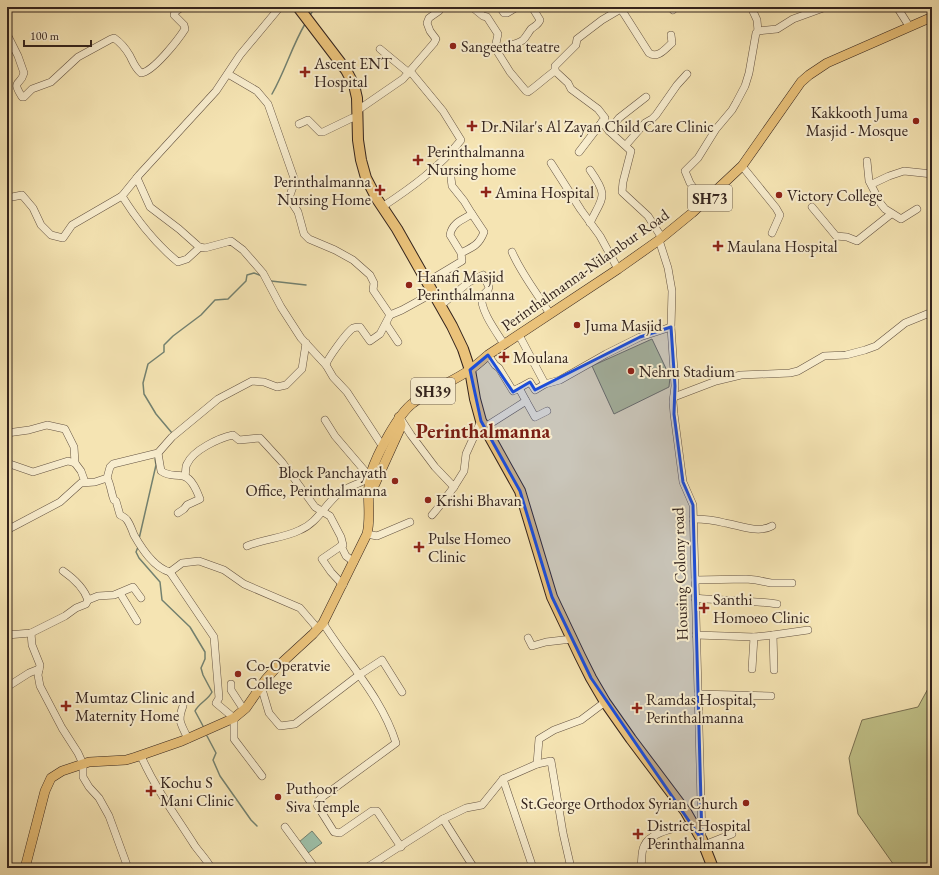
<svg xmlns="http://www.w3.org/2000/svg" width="939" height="875" font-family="'EB Garamond',serif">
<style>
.green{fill:#c1c289;stroke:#7a7253}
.water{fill:#9dbfa8;stroke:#738170}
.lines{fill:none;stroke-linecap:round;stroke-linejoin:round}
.stream{stroke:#738170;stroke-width:1.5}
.minor-casing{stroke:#645342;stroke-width:8}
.major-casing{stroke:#33231d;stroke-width:10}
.highway-casing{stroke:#33231d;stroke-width:12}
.minor{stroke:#f8edce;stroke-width:7}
.major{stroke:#eac27a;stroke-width:9}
.highway{stroke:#eac27a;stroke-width:10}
.marked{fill:#1d4ed8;fill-opacity:0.2;stroke:#1d4ed8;stroke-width:3;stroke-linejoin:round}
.poi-dot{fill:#8f2418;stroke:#f8edce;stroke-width:1.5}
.labels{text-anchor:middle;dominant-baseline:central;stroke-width:4;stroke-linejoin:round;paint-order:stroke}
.shield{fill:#f8edce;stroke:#6e6052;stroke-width:1}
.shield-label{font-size:15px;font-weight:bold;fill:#33231d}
.poi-label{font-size:16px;fill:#33231d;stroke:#f8edce;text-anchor:start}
.street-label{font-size:16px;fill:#33231d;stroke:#f8edce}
.district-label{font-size:20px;font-weight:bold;fill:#7a1f14;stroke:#f8edce}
</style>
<rect width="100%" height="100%" fill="#f5e4b3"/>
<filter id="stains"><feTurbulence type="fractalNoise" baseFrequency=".005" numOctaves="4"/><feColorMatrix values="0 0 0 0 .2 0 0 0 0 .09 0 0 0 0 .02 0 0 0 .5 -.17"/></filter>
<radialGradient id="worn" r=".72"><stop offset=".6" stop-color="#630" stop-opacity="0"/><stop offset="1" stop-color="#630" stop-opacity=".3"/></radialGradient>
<g class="green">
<path d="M652 339 670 377 669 387 614 414 592 366Z"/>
<path d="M932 661V868H896L858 814 849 758 862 720 918 707 930 685Z"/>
</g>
<path class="water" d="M312 831 322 843 308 853 299 842Z"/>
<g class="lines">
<g class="stream">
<path d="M309 17 315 7"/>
<path d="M272 94C285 71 292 46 305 24"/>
<path d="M271 281 306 285"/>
<path d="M170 435 172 433 156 414 144 394 143 383 148 364 164 352V345L173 336 201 315 215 300 228 299 246 281 247 275 254 273 262 276"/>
<path d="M139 539 156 465 155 459"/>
<path d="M138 547 136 552 139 558 160 582 162 600 190 627 205 652V659L201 668 203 675 212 692C208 700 199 703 195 711L203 726"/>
<path d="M207 736 216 753 213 760 220 776 251 820 257 826"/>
</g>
<g class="minor-casing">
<g id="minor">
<path d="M472 7 483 16 487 17 498 34 495 48 510 72 526 91 528 92C538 85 546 77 555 71"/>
<path d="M500 7 504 13H507L517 7"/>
<path d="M671 7 673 10"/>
<path d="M751 7 757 20 758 31"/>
<path d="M897 7 909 26"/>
<path d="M621 9 649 53C658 59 665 49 672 43L671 35"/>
<path d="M7 34 18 56 24 73C20 87 11 79 22 97H24L32 89 51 82 78 57 111 39 114 38C120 42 126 49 130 56 133 62 135 68 141 73 153 72 178 40 185 29L184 25 174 15 175 12 182 7"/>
<path d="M501 47C506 47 519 43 523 40 526 37 528 33 531 29 535 26 539 24 540 20L532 7"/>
<path d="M380 49 409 73"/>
<path d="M555 71 568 83 571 89 598 109 605 118 579 152"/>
<path d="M555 71V66L576 45 577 39 602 20 624 7"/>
<path d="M228 74 257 91 268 104 295 181 289 198 298 212 304 234 309 239 335 250 353 260 370 275 374 283 373 290 390 315 380 334 370 341 360 327C357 327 356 327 353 328 347 332 327 359 326 365L333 377 347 392 383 447"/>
<path d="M358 110 403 79 434 43 436 39 430 31 427 23 429 18 439 11 440 7"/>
<path d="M602 122 609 131 631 151 623 182 622 192 648 216 662 238"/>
<path d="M299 124 308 120 320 132H323L352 118 358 117"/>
<path d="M609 131 619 118 646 97"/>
<path d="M626 145 645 123 652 119 656 115 677 85 687 74"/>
<path d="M867 161 869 181 881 204 885 209 901 219 917 209"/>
<path d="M551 163 581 210 600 236 618 269"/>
<path d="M742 166 776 208 780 215 772 233"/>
<path d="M451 178 452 186 464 201 472 214"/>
<path d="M872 184 889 176 904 171 932 174"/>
<path d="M122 196C137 220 156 244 178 262L187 259 198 249 199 247 197 245 179 229 150 207 137 178"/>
<path d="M7 198 22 195 33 208 41 225 51 235 63 238 72 225 122 196 139 175 216 91 240 55 280 7"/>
<path d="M704 202 690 183 685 171 698 158 716 129 732 110 736 103 745 86 749 73 756 33 758 31 777 29 793 19 826 7"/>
<path d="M382 207C411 188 440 167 461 140L443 111 410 71"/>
<path d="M812 207 836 236 847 237 857 241 891 214"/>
<path d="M590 223C603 196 609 197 590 170"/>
<path d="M659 240 668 268 672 291 671 327 675 386 673 402 674 414 683 482 693 505 702 839"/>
<path d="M199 247 205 248 231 241 243 250 263 273 281 307 301 338 326 365"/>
<path d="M512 252C522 275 537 293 550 314"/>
<path d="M427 282 462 261 461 253 450 235C452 223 462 220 472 214L484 232C479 245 473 247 461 253"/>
<path d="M440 306 469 282 483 275 489 287 488 290 482 296C479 309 497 333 504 344"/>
<path d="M390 315 402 310 433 293"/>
<path d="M386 324 398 342"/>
<path d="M519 335 545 384"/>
<path d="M519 388 530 382 535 390 545 384 560 380 606 354 640 337 671 327"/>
<path d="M674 397 716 381 741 375 790 373 798 371 824 356 846 355 865 350 876 346 905 323 932 312"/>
<path d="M526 401 535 417 547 411"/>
<path d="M400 418 411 435 435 467 454 487 464 471 466 454 481 421"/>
<path d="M485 427 526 401 519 388 513 391 499 368 495 365 488 355"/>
<path d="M7 433 29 430 47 425 65 429 74 447 75 463"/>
<path d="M158 453 161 471C170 477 174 474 183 476 192 478 197 491 200 499L187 505 184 509 178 513"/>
<path d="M7 463 33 472 68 461 75 463 81 471 85 482"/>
<path d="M185 476C186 473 185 467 187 464 193 450 219 438 233 435L239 440 260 438 282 462 315 507 330 516 341 537 343 545 341 546 346 556 354 562"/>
<path d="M107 478C111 485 111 493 114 500L116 501 120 515C122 516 126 518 127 520 130 524 132 530 134 535 142 549 154 568 170 572L182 563 199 561 224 570 244 584 300 608 318 629"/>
<path d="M432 515C441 505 446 497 454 487"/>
<path d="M693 519C704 519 714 520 725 523 739 525 758 534 772 526"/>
<path d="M7 530 60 502 81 483 95 482 107 478 110 467 113 464 158 453 172 437 218 399 252 381 264 382 277 387 286 385 302 369 306 343"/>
<path d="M367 534 377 536 410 522"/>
<path d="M247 546C264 539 284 538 300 530 317 523 324 506 338 494 349 485 359 485 370 477L335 436 325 420"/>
<path d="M341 546 322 559 331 572 343 585"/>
<path d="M170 572 214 637 219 698 216 703 234 718V739L262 776"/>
<path d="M695 580 746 579 756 580 771 583H792"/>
<path d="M120 593 137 621"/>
<path d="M695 598C723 601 750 600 777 604"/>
<path d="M88 600 98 596 114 595 133 587 141 598"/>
<path d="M323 623C348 663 382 698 396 743L321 798 318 801 317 805 334 832 340 833 372 811H377L401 847"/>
<path d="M31 633 32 645 40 665 38 675 40 686 62 728 78 753 83 764V777L89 787 99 798 109 816 128 868"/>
<path d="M7 635 31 633 65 616 76 608 86 604 88 600C84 588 73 578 63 571"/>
<path d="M696 635 754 637 773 635 808 630"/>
<path d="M773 635 774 670"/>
<path d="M528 638 532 646 546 642 572 639"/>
<path d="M752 669 754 637"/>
<path d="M231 684V690L244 710"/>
<path d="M261 686 269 713 280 726 295 724 359 675 382 660 402 692"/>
<path d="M7 687 29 673 39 669"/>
<path d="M698 694 771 696"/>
<path d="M183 706C177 722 181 723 188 739"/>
<path d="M141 756C155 788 176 816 195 846 200 853 207 860 211 868"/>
<path d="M537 764 539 739 554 730 581 720 605 702"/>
<path d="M285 827 315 868"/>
<path d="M704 845 732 834"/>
<path d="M366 868 443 819"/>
<path d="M474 868 443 819 466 808 482 805 503 779"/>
<path d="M533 868 503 779 537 764 551 761 563 833 571 868"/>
<path d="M641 868C642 861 641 852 644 846 650 831 679 828 693 824"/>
</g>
</g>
<g class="major-casing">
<g id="major">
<path d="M368 493 375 484 400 429 401 425 399 417"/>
<path d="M25 868 45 791 51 778 62 771 89 762 126 760 136 757 182 741 234 718 246 708 266 679 276 668 313 634 323 623 367 534C372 514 365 493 371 473 377 454 398 414 413 403 431 389 453 382 471 369 477 365 482 360 488 355L618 269 659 240 692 213 742 166 801 82 809 75 827 63 932 17"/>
</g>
</g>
<g class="highway-casing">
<path id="highway" d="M298 7 346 70 354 85 357 98 358 140 361 160 366 178 377 199 397 229 452 326 463 349 470 370 475 399 481 421 520 491 552 597 580 656 591 678 605 702 631 739 686 812 702 840 713 868"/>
</g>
<use href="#minor" class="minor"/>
<use href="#major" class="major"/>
<use href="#highway" class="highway"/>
</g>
<path class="marked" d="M671 327 675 386 674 414 683 482 693 505 702 840 591 678 552 597 520 491 481 421 470 370 488 355 513 392 530 382 535 390 640 337Z"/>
<g class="poi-dot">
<circle cx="453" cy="46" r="4"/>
<path d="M303 66h4v4h4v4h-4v4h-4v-4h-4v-4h4z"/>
<circle cx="916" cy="121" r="4"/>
<path d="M470 120h4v4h4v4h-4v4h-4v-4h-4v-4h4z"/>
<path d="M416 154h4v4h4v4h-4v4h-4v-4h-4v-4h4z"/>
<path d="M378 184h4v4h4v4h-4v4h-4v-4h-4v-4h4z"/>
<path d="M484 186h4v4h4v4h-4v4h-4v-4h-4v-4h4z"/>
<circle cx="779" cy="195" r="4"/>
<path d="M716 240h4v4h4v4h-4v4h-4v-4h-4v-4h4z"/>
<circle cx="409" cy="285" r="4"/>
<circle cx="577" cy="325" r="4"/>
<path d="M502 351h4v4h4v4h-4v4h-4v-4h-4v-4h4z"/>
<circle cx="631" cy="371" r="4"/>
<circle cx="395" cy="481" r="4"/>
<circle cx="428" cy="500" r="4"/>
<path d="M417 541h4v4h4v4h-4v4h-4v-4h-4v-4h4z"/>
<path d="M702 602h4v4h4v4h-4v4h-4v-4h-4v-4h4z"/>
<circle cx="238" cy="674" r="4"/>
<path d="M64 700h4v4h4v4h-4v4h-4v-4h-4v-4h4z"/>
<path d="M635 702h4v4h4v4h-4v4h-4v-4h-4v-4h4z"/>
<path d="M149 785h4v4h4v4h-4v4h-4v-4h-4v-4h4z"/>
<circle cx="278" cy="797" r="4"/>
<circle cx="746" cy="803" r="4"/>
<path d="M636 828h4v4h4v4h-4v4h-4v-4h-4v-4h4z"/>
</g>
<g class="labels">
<g class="shield">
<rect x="688" y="185" width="44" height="26" rx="3"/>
<rect x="411" y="378" width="44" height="26" rx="3"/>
</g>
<g class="shield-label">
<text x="710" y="198">SH73</text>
<text x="433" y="391">SH39</text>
</g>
<g class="poi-label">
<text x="461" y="46">Sangeetha teatre</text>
<text x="314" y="63">Ascent ENT<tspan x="314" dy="18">Hospital</tspan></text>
<text x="908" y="112" text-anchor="end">Kakkooth Juma<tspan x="908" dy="18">Masjid - Mosque</tspan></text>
<text x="481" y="126">Dr.Nilar's Al Zayan Child Care Clinic</text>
<text x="427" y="151">Perinthalmanna<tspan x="427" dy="18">Nursing home</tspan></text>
<text x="371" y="181" text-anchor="end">Perinthalmanna<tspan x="371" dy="18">Nursing Home</tspan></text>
<text x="495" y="192">Amina Hospital</text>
<text x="787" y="195">Victory College</text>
<text x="727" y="246">Maulana Hospital</text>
<text x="417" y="276">Hanafi Masjid<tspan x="417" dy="18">Perinthalmanna</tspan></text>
<text x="585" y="325">Juma Masjid</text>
<text x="513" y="357">Moulana</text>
<text x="639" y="371">Nehru Stadium</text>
<text x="387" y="472" text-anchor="end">Block Panchayath<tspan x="387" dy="18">Office, Perinthalmanna</tspan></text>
<text x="436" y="500">Krishi Bhavan</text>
<text x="428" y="538">Pulse Homeo<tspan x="428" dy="18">Clinic</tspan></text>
<text x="713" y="599">Santhi<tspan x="713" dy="18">Homoeo Clinic</tspan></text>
<text x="246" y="665">Co-Operatvie<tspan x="246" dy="18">College</tspan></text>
<text x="75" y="697">Mumtaz Clinic and<tspan x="75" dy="18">Maternity Home</tspan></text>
<text x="646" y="699">Ramdas Hospital,<tspan x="646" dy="18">Perinthalmanna</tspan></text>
<text x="160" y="782">Kochu S<tspan x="160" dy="18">Mani Clinic</tspan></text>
<text x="286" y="788">Puthoor<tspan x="286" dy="18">Siva Temple</tspan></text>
<text x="738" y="803" text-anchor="end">St.George Orthodox Syrian Church</text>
<text x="647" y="825">District Hospital<tspan x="647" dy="18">Perinthalmanna</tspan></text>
</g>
<g class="street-label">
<text transform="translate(585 270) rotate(-35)">Perinthalmanna-Nilambur Road</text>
<text transform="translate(680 574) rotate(-92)">Housing Colony road</text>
</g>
<g class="district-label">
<text x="483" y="431">Perinthalmanna</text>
</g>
</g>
<rect width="939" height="875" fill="none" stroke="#f5e4b3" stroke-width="24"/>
<rect x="8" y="8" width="923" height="859" fill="none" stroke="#33231d" stroke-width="2"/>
<rect x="12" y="12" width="915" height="851" fill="none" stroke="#33231d"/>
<path d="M24 40v6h67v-6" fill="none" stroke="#33231d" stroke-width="2"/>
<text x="30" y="40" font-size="12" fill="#33231d" stroke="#f8edce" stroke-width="3" paint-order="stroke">100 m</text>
<rect width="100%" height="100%" filter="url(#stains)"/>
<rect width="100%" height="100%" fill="url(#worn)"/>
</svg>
